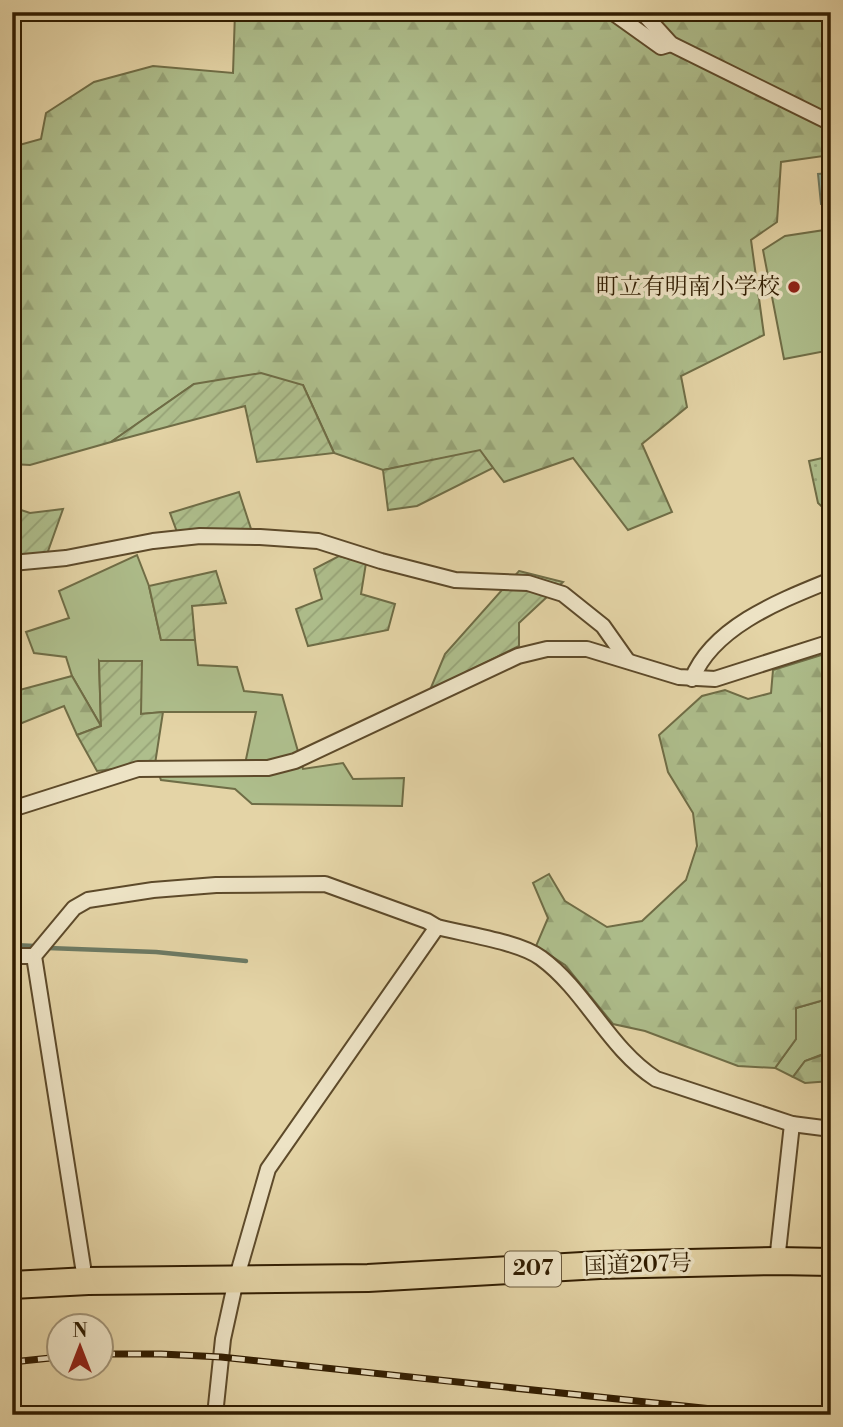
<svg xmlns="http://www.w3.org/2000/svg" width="843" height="1427" font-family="'Libre Bodoni','Noto Serif JP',serif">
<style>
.grass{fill:#aebe8c;stroke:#6f6d46;stroke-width:2}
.forest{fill:url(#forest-firs);stroke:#6f6d46;stroke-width:2}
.park{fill:url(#park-dots);stroke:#6f6d46;stroke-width:2}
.garden{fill:url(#garden-furrows);stroke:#6f6d46;stroke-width:2}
.water{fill:url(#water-ripples);stroke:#6d7a63;stroke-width:2}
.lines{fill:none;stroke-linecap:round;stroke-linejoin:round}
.stream{stroke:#6d7a63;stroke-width:4.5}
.street-casing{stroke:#5d4a2a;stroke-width:18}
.highway-casing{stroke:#301c00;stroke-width:30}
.street{stroke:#ede3c5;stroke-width:14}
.highway{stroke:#e4d4a6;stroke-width:26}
.rail-casing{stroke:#301c00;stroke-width:7}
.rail{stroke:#ede3c5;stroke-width:4.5;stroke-dasharray:13;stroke-linecap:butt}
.poi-dot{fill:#8f2418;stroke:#ede3c5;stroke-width:2.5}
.labels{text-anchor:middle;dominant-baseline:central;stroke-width:7;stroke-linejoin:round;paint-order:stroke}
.shield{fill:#ede3c5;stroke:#69583b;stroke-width:2}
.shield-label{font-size:21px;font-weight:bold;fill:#301c00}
.poi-label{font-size:23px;fill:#301c00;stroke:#ede3c5;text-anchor:end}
.street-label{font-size:23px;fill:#301c00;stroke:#ede3c5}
</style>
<defs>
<pattern id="forest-firs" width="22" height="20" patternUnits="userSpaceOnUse" patternTransform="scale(1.75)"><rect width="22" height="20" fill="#aebe8c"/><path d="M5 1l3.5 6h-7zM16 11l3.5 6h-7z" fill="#96a377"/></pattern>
<pattern id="park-dots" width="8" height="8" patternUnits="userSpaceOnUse" patternTransform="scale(1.75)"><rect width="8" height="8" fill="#aebe8c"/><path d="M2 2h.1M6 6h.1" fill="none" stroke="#96a377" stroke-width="1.8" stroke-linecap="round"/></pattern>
<pattern id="garden-furrows" width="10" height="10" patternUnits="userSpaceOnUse" patternTransform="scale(1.75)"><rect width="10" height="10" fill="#aebe8c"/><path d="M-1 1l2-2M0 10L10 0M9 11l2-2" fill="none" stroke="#96a377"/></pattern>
<pattern id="water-ripples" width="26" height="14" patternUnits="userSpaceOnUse" patternTransform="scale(1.75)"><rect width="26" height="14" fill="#96b8a5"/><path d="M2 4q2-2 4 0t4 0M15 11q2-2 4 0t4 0" fill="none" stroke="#7b9584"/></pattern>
</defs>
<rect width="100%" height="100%" fill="#e4d4a6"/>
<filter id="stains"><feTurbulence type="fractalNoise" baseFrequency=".00286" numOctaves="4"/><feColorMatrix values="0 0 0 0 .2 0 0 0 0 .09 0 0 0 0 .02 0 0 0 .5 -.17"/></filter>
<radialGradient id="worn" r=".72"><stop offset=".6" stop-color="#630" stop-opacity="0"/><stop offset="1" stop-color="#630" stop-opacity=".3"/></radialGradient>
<g class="grass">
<path d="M831 229V350L784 359 763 250 785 236Z"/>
<path d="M137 555 149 586 161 640H195L198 665 237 667 244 691 282 695 303 769 343 763 353 779 404 778 402 806 252 804 235 789 161 780 155 764H245L256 712H163L141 714 99 661 101 726 72 676 66 657 34 653 26 632 69 618 59 591Z"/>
<path d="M831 998V1051L805 1061 793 1077 775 1068 796 1039V1008Z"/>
</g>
<g class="forest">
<path d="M235 12H831V155L781 162 777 222 751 240 764 335 681 376 687 407 642 444 672 512 628 530 573 458 504 482 480 451 383 470 334 453 303 385 194 384 111 442 30 465 12 464V147L41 139 46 113 94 82 153 66 233 73Z"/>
<path d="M831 652V998L796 1008V1039L775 1068 738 1066 645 1031 613 1024 565 965 536 946 548 918 533 883 549 874 565 901 607 927 642 921 686 880 697 846 693 813 668 772 659 735 702 696 725 690 748 699 771 693 773 670Z"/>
<path d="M72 676 101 726 77 735 64 706 12 727V692Z"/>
<path d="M831 1052V1081L805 1083 793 1077 805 1061Z"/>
</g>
<path class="park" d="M831 456V515L818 503 809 461Z"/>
<g class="garden">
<path d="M261 373 303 385 334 453 257 462 245 406 111 442 194 384Z"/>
<path d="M480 450 493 468 417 506 388 510 383 470Z"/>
<path d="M239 492 252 532H177L170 513Z"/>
<path d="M12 507 30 513 63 509 47 554 12 558Z"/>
<path d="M339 556 366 563 361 594 395 604 388 630 308 646 296 609 322 599 314 569Z"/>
<path d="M216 571 226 603 192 606 195 640H161L149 586Z"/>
<path d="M519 571 563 582 519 623V646L430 690 445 654Z"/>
<path d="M99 661H142L141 714 163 712 155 764 97 771 77 735 101 726Z"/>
</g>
<path class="water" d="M831 173V203L821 204 818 174Z"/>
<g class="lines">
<g class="stream">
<path d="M12 945 35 946"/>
<path d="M48 948 156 952 246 961"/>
</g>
<g class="street-casing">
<g id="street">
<path d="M612 12 661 47 671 44"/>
<path d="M642 12 671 44 831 123"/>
<path d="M12 563 66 558 153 541 200 536 260 537 318 541 381 561 455 580 528 583 563 594 603 626 627 660"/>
<path d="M692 679C713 626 782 600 831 580"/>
<path d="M12 809 138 769 268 768 295 761 518 656 547 649H587L679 677 715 679 831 642"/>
<path d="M12 956H34"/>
<path d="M777 1261 792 1124"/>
<path d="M83 1267 34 956 74 908 88 900 153 890 216 885 325 884 427 921 437 927C464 934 520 942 541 958 586 991 608 1048 656 1079L792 1124 831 1129"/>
<path d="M215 1415 223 1339 236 1280 268 1169 437 927"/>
</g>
</g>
<g class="highway-casing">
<path id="highway" d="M12 1285 88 1281 368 1278 600 1265 777 1261 831 1262"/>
</g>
<use href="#street" class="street"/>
<use href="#highway" class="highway"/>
<g class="rail-casing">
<g id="rail">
<path d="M102 1354H161L221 1357 769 1415"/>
<path d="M12 1362 60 1357"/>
</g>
</g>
<use href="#rail" class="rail"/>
</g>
<circle class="poi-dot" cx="794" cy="287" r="7"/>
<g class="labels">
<rect class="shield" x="505" y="1251.5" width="56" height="35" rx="5"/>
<g class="shield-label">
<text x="533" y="1269">207</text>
</g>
<g class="poi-label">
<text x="780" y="287">町立有明南小学校</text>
</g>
<g class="street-label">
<text transform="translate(638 1265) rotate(-2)">国道207号</text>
</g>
</g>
<rect width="843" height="1427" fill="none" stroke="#e4d4a6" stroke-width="42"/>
<rect x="14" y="14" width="815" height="1399" fill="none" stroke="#301c00" stroke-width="3.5"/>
<rect x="21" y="21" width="801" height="1385" fill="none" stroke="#301c00" stroke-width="2"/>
<g transform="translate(80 1347)"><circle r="33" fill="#ede3c5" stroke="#a19376" stroke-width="2"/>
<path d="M0-5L12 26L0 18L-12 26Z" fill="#8f2418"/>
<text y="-10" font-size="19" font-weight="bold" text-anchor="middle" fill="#301c00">N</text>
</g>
<rect width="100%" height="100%" filter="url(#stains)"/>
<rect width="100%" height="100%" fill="url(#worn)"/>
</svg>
